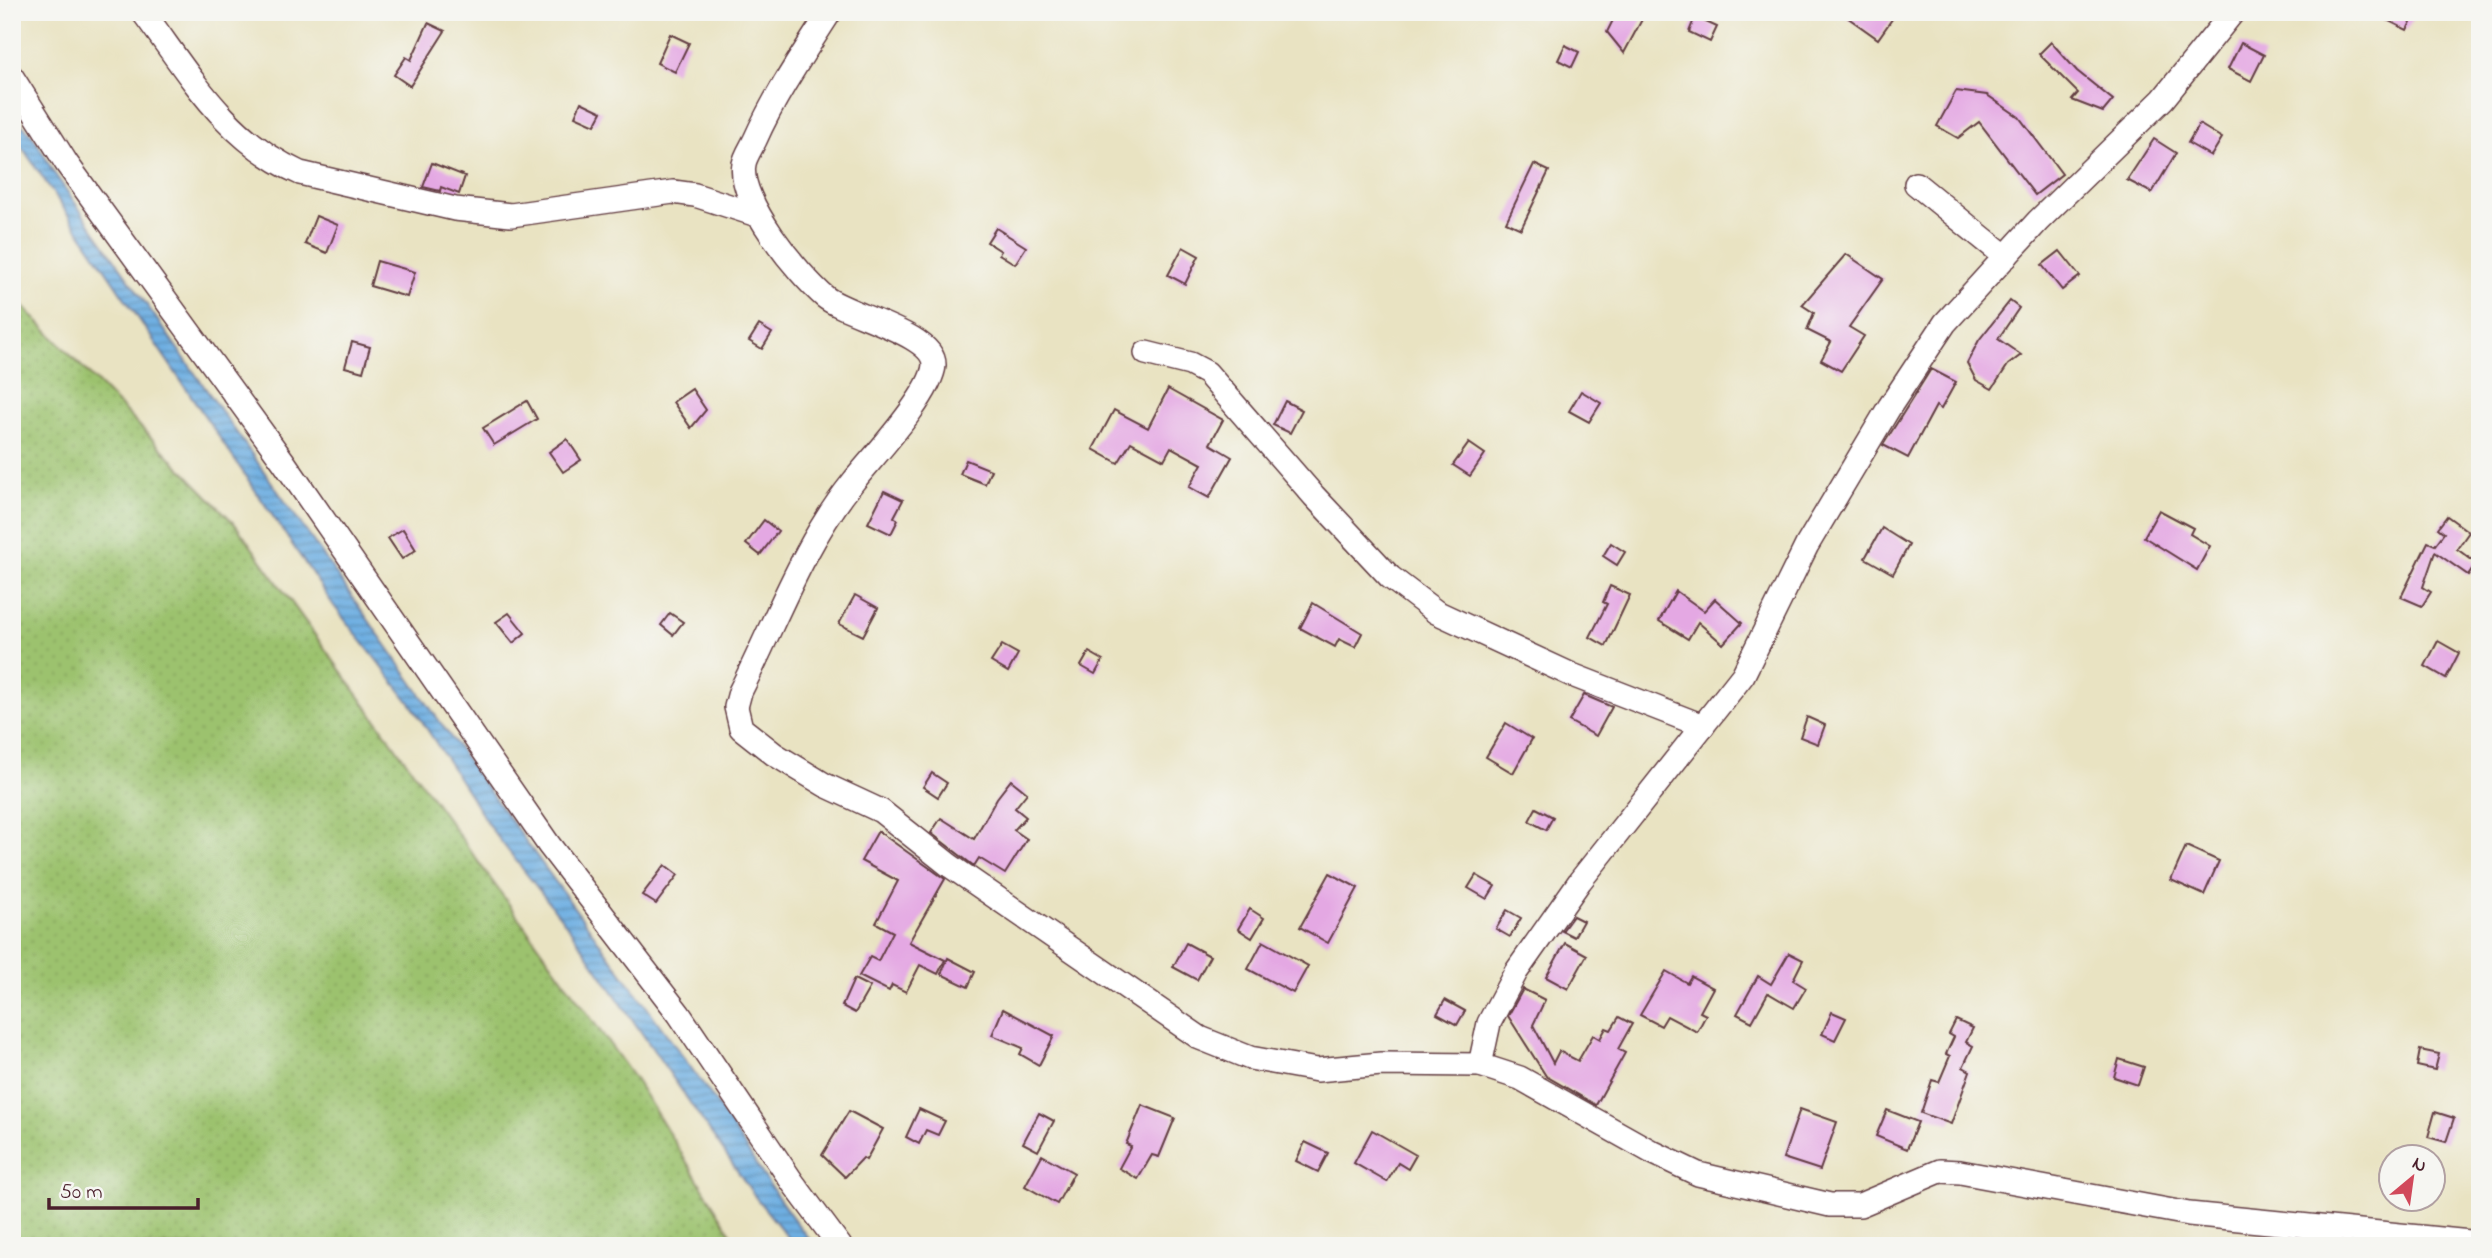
<svg xmlns="http://www.w3.org/2000/svg" width="2492" height="1258" font-family="'Indie Flower',sans-serif">
<style>
.grass{fill:url(#grass-dots);stroke:#73704c;stroke-width:2}
.water{fill:url(#water-rules);stroke:#5c6786;stroke-width:2}
.building{fill:#e4a8e3}
.lines{fill:none;stroke-linecap:round;stroke-linejoin:round}
.minor-casing{stroke:#623c42;stroke-width:26}
.minor{stroke:#fff;stroke-width:23}
</style>
<defs>
<pattern id="grass-dots" width="8" height="8" patternUnits="userSpaceOnUse" patternTransform="scale(1.75)"><rect width="8" height="8" fill="#9cc26e"/><path d="M2 2h.1M6 6h.1" fill="none" stroke="#88a65f" stroke-width="1.8" stroke-linecap="round"/></pattern>
<pattern id="water-rules" width="6" height="5" patternUnits="userSpaceOnUse" patternTransform="scale(1.75)"><rect width="6" height="5" fill="#6eafe2"/><path d="M0 2.5h6" fill="none" stroke="#5c8eb7"/></pattern>
</defs>
<rect width="100%" height="100%" fill="#f6f6f2"/>
<filter id="ink" filterUnits="userSpaceOnUse"><feTurbulence type="fractalNoise" baseFrequency=".0143" numOctaves="2"/><feDisplacementMap in="SourceGraphic" scale="14" xChannelSelector="R" yChannelSelector="G"/><feConvolveMatrix kernelMatrix="1 2 1 2 8 2 1 2 1" color-interpolation-filters="sRGB"/></filter>
<filter id="wash" filterUnits="userSpaceOnUse"><feTurbulence type="fractalNoise" baseFrequency=".00686" numOctaves="4" result="noise"/><feDisplacementMap in="SourceGraphic" scale="28" xChannelSelector="R" yChannelSelector="G"/><feGaussianBlur stdDeviation="1.57" result="paint"/><feColorMatrix in="noise" values="0 0 0 0 0 0 0 0 0 0 0 0 0 0 0 0 0 1.4 0 .05"/><feComposite in="paint" operator="in"/></filter>
<g filter="url(#wash)">
<rect width="100%" height="100%" fill="#e9e3c2"/>
<path class="grass" d="M12 295 235 524 637 1082 739 1246H12Z"/>
<path class="water" d="M12 118C32 129 42 151 52 170L476 773 708 1091C744 1142 774 1198 815 1246H795L756 1198 569 928 492 830 411 704 334 606 24 150 12 140Z"/>
<g id="blocks">
<g class="building">
<path d="M1617 12H1646L1624 53 1607 32Z"/>
<path d="M1840 12H1897L1878 39Z"/>
<path d="M2371 12H2416L2407 30Z"/>
<path d="M1695 17 1717 27 1710 42 1689 32Z"/>
<path d="M428 23 445 31 410 86 394 75 406 57 411 60Z"/>
<path d="M670 34 689 43 675 72 657 63Z"/>
<path d="M2051 42 2077 71 2113 100 2103 112 2072 100 2078 93 2039 54Z"/>
<path d="M2241 43 2264 55 2251 81 2228 69Z"/>
<path d="M1565 45 1579 52 1572 67 1558 60Z"/>
<path d="M1956 91 1987 95 2019 117 2062 174 2035 195 1979 122 1958 138 1937 126Z"/>
<path d="M581 102 602 112 595 125 575 116Z"/>
<path d="M2199 124 2222 138 2211 156 2188 143Z"/>
<path d="M2154 139 2176 153 2152 193 2127 180Z"/>
<path d="M432 163 465 176 459 194 441 187 440 191 423 187Z"/>
<path d="M1534 164 1549 171 1521 229 1506 222Z"/>
<path d="M316 216 338 225 327 253 305 244Z"/>
<path d="M996 228 1026 247 1015 264 999 254 1001 251 987 242Z"/>
<path d="M1183 247 1199 256 1185 284 1168 275Z"/>
<path d="M2060 251 2080 276 2062 290 2042 265Z"/>
<path d="M1846 254 1883 279 1849 327 1864 336 1841 371 1821 360 1831 342 1807 330 1814 313 1802 305Z"/>
<path d="M377 261 415 272 407 297 370 286Z"/>
<path d="M2010 301 2019 308 1998 339 2021 355 2008 365 1992 389 1976 380 1967 363 1979 340Z"/>
<path d="M759 325 772 333 762 349 749 341Z"/>
<path d="M352 342 370 347 363 372 345 367Z"/>
<path d="M1931 369 1956 382 1941 409 1936 406 1908 458 1883 445Z"/>
<path d="M692 389 706 410 691 428 673 402Z"/>
<path d="M1168 389 1223 420 1210 444 1232 457 1209 498 1189 487 1202 464 1171 447 1164 460 1131 442 1118 463 1093 449 1114 410 1148 428Z"/>
<path d="M1581 391 1601 403 1589 422 1569 411Z"/>
<path d="M527 401 537 419 494 445 483 428Z"/>
<path d="M1285 401 1302 410 1290 433 1273 425Z"/>
<path d="M567 439 581 460 563 472 549 452Z"/>
<path d="M1469 443 1485 454 1470 476 1453 465Z"/>
<path d="M966 460 991 470 985 484 960 474Z"/>
<path d="M884 491 903 500 894 517 898 520 891 534 868 523Z"/>
<path d="M2159 510 2193 528 2190 534 2210 546 2197 570 2144 537Z"/>
<path d="M2447 516 2469 532 2457 549 2476 563 2468 575 2435 552 2423 587 2431 592 2422 606 2401 597 2428 542 2435 545 2444 533 2438 528Z"/>
<path d="M764 520 778 531 760 555 746 544Z"/>
<path d="M1882 528 1909 545 1893 574 1865 558Z"/>
<path d="M403 529 416 550 402 559 388 538Z"/>
<path d="M1611 543 1625 552 1617 565 1603 556Z"/>
<path d="M1610 586 1630 595 1606 646 1590 637 1607 604 1603 602Z"/>
<path d="M1676 591 1704 611 1715 599 1742 623 1723 644 1698 622 1688 639 1659 621Z"/>
<path d="M855 595 878 608 863 636 839 624Z"/>
<path d="M1313 603 1362 633 1355 647 1339 639 1335 647 1300 628Z"/>
<path d="M509 613 525 633 513 643 496 622Z"/>
<path d="M670 613 683 622 673 635 661 625Z"/>
<path d="M2438 641 2459 653 2446 678 2425 666Z"/>
<path d="M1002 645 1018 654 1008 672 991 662Z"/>
<path d="M1089 652 1103 660 1095 674 1081 666Z"/>
<path d="M1584 695 1612 707 1596 736 1569 721Z"/>
<path d="M1807 717 1825 725 1818 744 1800 737Z"/>
<path d="M1506 723 1532 739 1513 773 1486 757Z"/>
<path d="M932 773 947 783 938 797 923 787Z"/>
<path d="M1011 780 1027 793 1015 808 1026 817 1014 830 1027 839 1005 874 979 858 974 866 931 833 941 818 974 839 997 798Z"/>
<path d="M1536 808 1553 817 1546 830 1529 821Z"/>
<path d="M878 831 945 879 909 942 945 960 938 974 920 965 906 992 892 985 889 991 859 976 870 957 878 961 893 932 876 923 898 881 861 861Z"/>
<path d="M2186 846 2219 861 2204 895 2171 880Z"/>
<path d="M665 865 678 875 656 904 642 895Z"/>
<path d="M1330 873 1358 888 1328 943 1300 927Z"/>
<path d="M1476 875 1495 886 1487 899 1468 888Z"/>
<path d="M1250 909 1264 918 1252 938 1238 929Z"/>
<path d="M1507 910 1521 918 1510 937 1496 929Z"/>
<path d="M1573 916 1583 921 1574 937 1562 931Z"/>
<path d="M1263 941 1308 966 1293 993 1248 969Z"/>
<path d="M1186 943 1210 956 1197 980 1173 967Z"/>
<path d="M1565 943 1587 955 1568 989 1546 977Z"/>
<path d="M1789 953 1803 960 1793 980 1806 988 1794 1008 1768 993 1752 1022 1737 1014 1758 976 1771 984Z"/>
<path d="M948 958 975 972 968 987 941 974Z"/>
<path d="M1666 971 1687 983 1691 976 1713 988 1700 1012 1706 1015 1697 1032 1667 1016 1661 1026 1640 1015Z"/>
<path d="M854 979 870 987 855 1013 842 1006Z"/>
<path d="M1523 989 1545 1000 1533 1025 1553 1063 1559 1051 1578 1061 1593 1035 1600 1039 1606 1028 1611 1030 1619 1017 1632 1024 1618 1049 1625 1053 1596 1105 1546 1076 1508 1016Z"/>
<path d="M1445 1000 1465 1011 1457 1025 1437 1014Z"/>
<path d="M1003 1009 1054 1036 1039 1065 1020 1054 1023 1048 992 1035Z"/>
<path d="M1832 1012 1846 1018 1835 1040 1822 1034Z"/>
<path d="M1956 1020 1973 1028 1966 1042 1973 1046 1963 1067 1970 1071 1951 1124 1921 1113 1932 1080 1939 1082 1950 1056 1946 1054 1954 1037 1949 1034Z"/>
<path d="M2420 1050 2439 1054 2435 1070 2417 1066Z"/>
<path d="M2119 1059 2144 1067 2138 1085 2114 1077Z"/>
<path d="M1142 1105 1175 1118 1159 1157 1152 1155 1138 1179 1119 1168 1131 1146 1126 1144Z"/>
<path d="M919 1109 945 1121 938 1135 926 1130 919 1144 906 1137Z"/>
<path d="M1800 1109 1837 1122 1820 1170 1783 1158Z"/>
<path d="M1887 1110 1918 1122 1907 1149 1876 1136Z"/>
<path d="M849 1111 883 1129 866 1160 863 1158 845 1177 822 1155Z"/>
<path d="M2435 1112 2454 1118 2446 1142 2428 1137Z"/>
<path d="M1039 1113 1054 1121 1038 1151 1023 1143Z"/>
<path d="M1372 1130 1416 1155 1408 1169 1398 1163 1387 1182 1354 1163Z"/>
<path d="M1305 1142 1328 1153 1318 1172 1296 1161Z"/>
<path d="M1042 1155 1074 1173 1057 1204 1025 1186Z"/>
</g>
</g>
</g>
<g filter="url(#ink)">
<use href="#blocks" fill-opacity="0" stroke="#623c42" stroke-width="2"/>
<g class="lines">
<g class="minor-casing">
<g id="minor">
<path d="M143 12C190 75 226 140 300 173L455 209 511 215 673 192 695 195 757 215"/>
<path d="M830 12C803 54 775 95 755 140 751 148 745 157 744 164 737 200 799 275 825 297 847 315 935 334 934 365 932 394 872 458 853 482 803 544 776 621 740 692L736 707 741 728 774 754 825 785 881 811 949 865 1200 1038 1250 1058 1317 1070 1381 1064 1480 1065 1520 1078 1652 1152 1698 1174 1830 1205H1860L1940 1171 1960 1172 2189 1214 2480 1243"/>
<path d="M12 77 67 164 283 461 549 845 679 1014 793 1183 840 1246"/>
<path d="M1916 184 2006 257"/>
<path d="M1146 353 1190 364 1207 373 1314 496 1390 577 1436 612 1572 675 1703 726"/>
<path d="M1480 1065 1489 1023 1516 972 1580 881 1743 675 1807 545 1890 406 1945 323 2038 221 2163 99 2233 12"/>
</g>
</g>
<use href="#minor" class="minor"/>
</g>
</g>
<rect width="2492" height="1258" fill="none" stroke="#f6f6f2" stroke-width="42"/>
<g transform="translate(2412 1178) rotate(29)"><circle r="33" fill="#f6f6f2" stroke="#b1a0a2" stroke-width="2"/>
<path d="M0-5L12 26L0 18L-12 26Z" fill="#d1495b"/>
<text y="-10" font-size="19" font-weight="bold" text-anchor="middle" fill="#4a1f2b">N</text>
</g>
<path d="M49 1198v10h149v-10" fill="none" stroke="#4a1f2b" stroke-width="3.5"/>
<text x="60" y="1198" font-size="21" fill="#4a1f2b" stroke="#f6f6f2" stroke-width="5" paint-order="stroke">50 m</text>
</svg>
